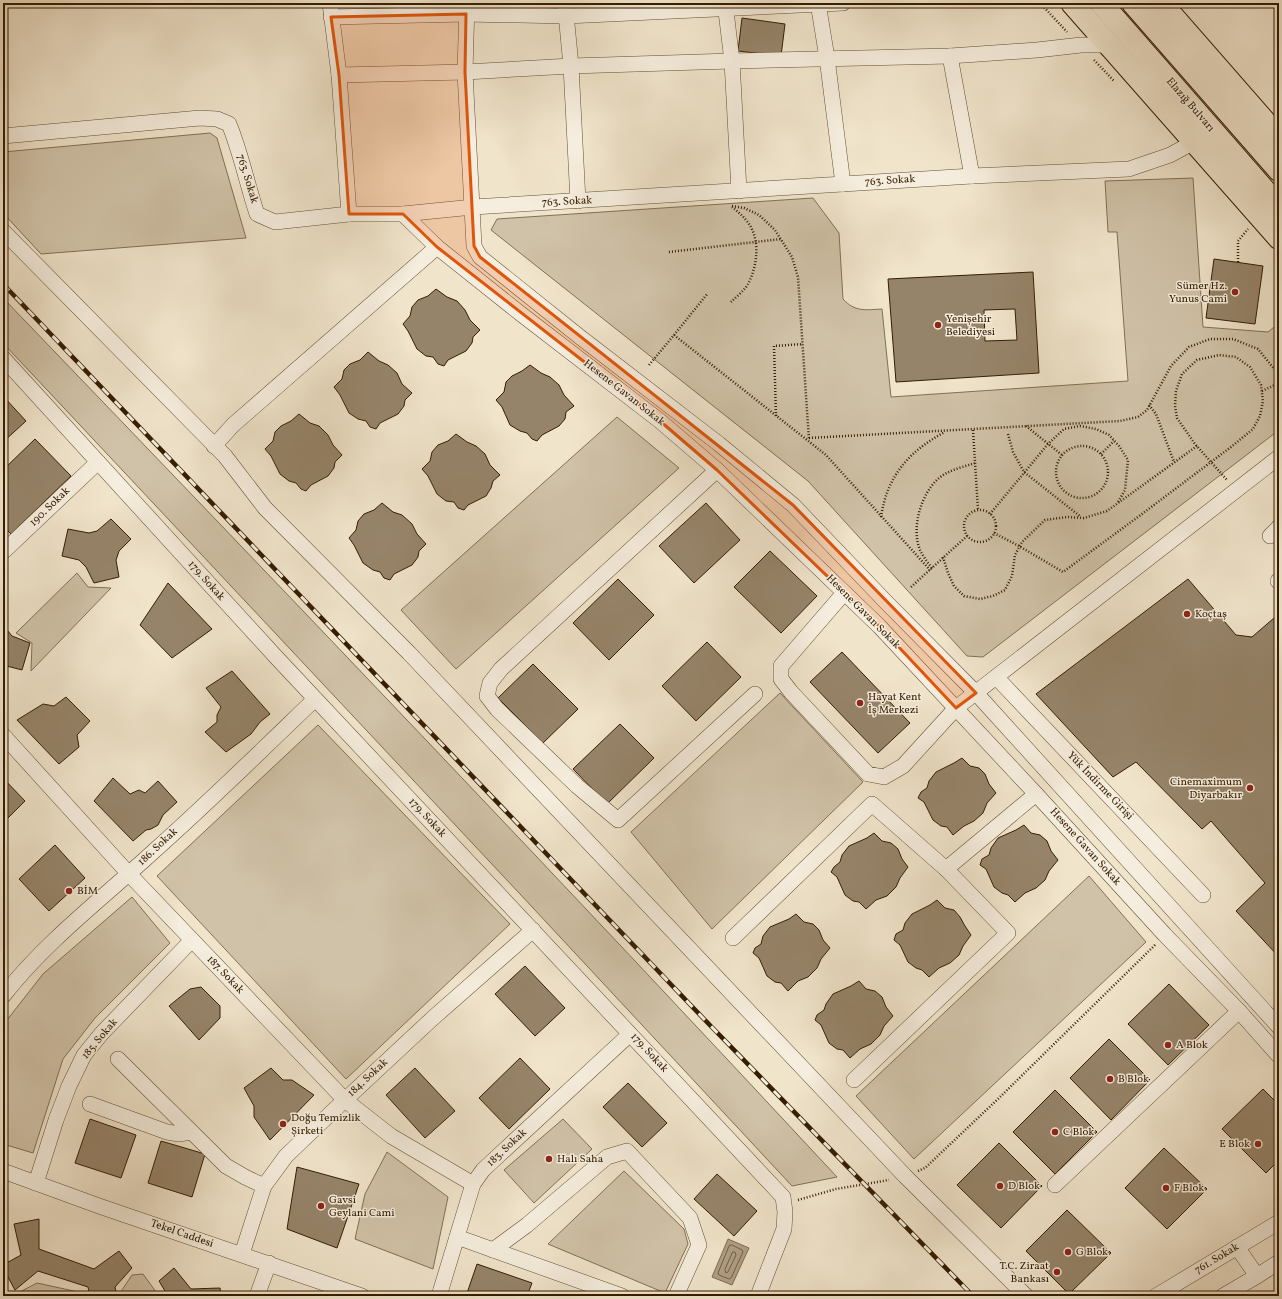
<svg xmlns="http://www.w3.org/2000/svg" width="1282" height="1299" font-family="Vollkorn,serif">
<style>
.green{fill:#d0c2a8;stroke:#827054}
.water{fill:#b0a086;stroke:#7f6c50}
.lines{fill:none;stroke-linecap:round;stroke-linejoin:round}
.shore{stroke:#725e43;stroke-width:1}
.building{fill:#96846a;stroke:#351d00;fill-rule:evenodd}
.minor-casing{stroke:#644f33;stroke-width:16}
.highway-casing{stroke:#351d00;stroke-width:24}
.path{stroke:#351d00;stroke-width:2.5;stroke-dasharray:1 2;stroke-linecap:butt}
.minor{stroke:#f5eddd;stroke-width:15}
.highway{stroke:#f0e4cb;stroke-width:22}
.rail-casing{stroke:#351d00;stroke-width:4.5}
.rail{stroke:#f5eddd;stroke-width:3;stroke-dasharray:9;stroke-linecap:butt}
.marked{fill:#df560b;fill-opacity:0.2;stroke:#df560b;stroke-width:3;stroke-linejoin:round}
.poi-dot{fill:#8f2418;stroke:#f5eddd;stroke-width:1.5}
.labels{text-anchor:middle;dominant-baseline:central;stroke-width:3;stroke-linejoin:round;paint-order:stroke}
.street-label{font-size:11px;fill:#351d00;stroke:#f5eddd}
.poi-label{font-size:11px;fill:#351d00;stroke:#f5eddd;text-anchor:start}
</style>
<rect width="100%" height="100%" fill="#f0e4cb"/>
<filter id="stains"><feTurbulence type="fractalNoise" baseFrequency=".005" numOctaves="4"/><feColorMatrix values="0 0 0 0 .2 0 0 0 0 .09 0 0 0 0 .02 0 0 0 .5 -.17"/></filter>
<radialGradient id="worn" r=".72"><stop offset=".6" stop-color="#630" stop-opacity="0"/><stop offset="1" stop-color="#630" stop-opacity=".3"/></radialGradient>
<g class="green">
<path d="M210 133 217 138 246 238 41 254 3 213V152Z"/>
<path d="M1193 178 1203 327 1268 332 1279 323V430L983 657 967 656 808 481 491 230 497 219 813 198 839 233 843 299C855 312 865 310 882 309L891 397 1128 381 1117 232H1108L1105 181Z"/>
<path d="M3 298C283 589 562 881 837 1177L792 1186 520 894 3 343Z"/>
<path d="M617 417 679 468 456 669 401 610Z"/>
<path d="M77 573 88 587 111 588 31 671 32 643 16 633Z"/>
<path d="M780 693 863 782 712 929 631 832Z"/>
<path d="M318 725 510 924 346 1079 157 876Z"/>
<path d="M1089 876 1146 942 914 1159 856 1096Z"/>
<path d="M132 897 170 943 95 1018 63 1059 33 1153 3 1144V1028L7 1020 43 974Z"/>
<path d="M563 1119 592 1149 534 1203 504 1170Z"/>
<path d="M387 1152 448 1197 433 1269 355 1239 365 1194Z"/>
<path d="M624 1171 684 1229 688 1244 665 1293 548 1244Z"/>
<path d="M143 1274 159 1296H122V1290L132 1275Z"/>
<path d="M37 1283 83 1293 84 1296H12Z"/>
</g>
<path class="water" d="M728 1239 749 1248 732 1285 712 1277Z"/>
<g class="lines">
<g class="shore">
<path d="M732 1245 742 1250 743 1252 731 1278 729 1279 719 1275 718 1273 729 1246Z"/>
<path d="M733 1252H735L736 1255 728 1272 726 1273 725 1270Z"/>
</g>
</g>
<g class="building">
<path d="M742 18 785 24 781 56 738 51Z"/>
<path d="M1214 259 1263 266 1255 324 1206 318Z"/>
<path d="M1033 272 1039 373 896 382 888 279ZM1015 309 1017 340 985 341 984 310Z"/>
<path d="M436 289 447 297 457 301 465 310 470 320 480 330 473 337 472 343 466 351 448 360 444 366 438 364 433 357 426 356 417 349 408 331 403 324 410 316 412 307 418 300 428 296Z"/>
<path d="M368 352 379 361 388 365 397 373 402 384 412 393 405 400 404 406 398 414 380 423 376 429 370 427 366 421 358 419 349 413 340 395 334 387 342 379 344 370 350 364 360 360Z"/>
<path d="M530 365 541 373 550 377 559 385 564 395 574 406 566 412 565 419 559 426 542 435 537 441 532 439 527 433 520 431 510 425 502 407 496 400 504 392 506 382 512 376 522 371Z"/>
<path d="M3 396 26 421 3 442Z"/>
<path d="M299 414 310 423 319 426 328 435 333 445 342 455 335 462 334 468 328 476 311 485 306 491 301 489 296 483 289 481 280 474 271 456 265 449 273 441 275 432 281 426 291 421Z"/>
<path d="M456 434 467 442 476 446 485 454 490 465 500 475 493 481 491 488 486 496 468 505 464 510 458 508 454 502 446 501 437 494 428 476 422 469 430 461 432 452 438 445 448 441Z"/>
<path d="M35 439 71 476 11 534 3 526V470Z"/>
<path d="M382 503 393 512 402 515 412 524 417 534 426 544 419 551 418 557 412 565 394 574 390 580 384 578 380 572 373 570 363 563 354 545 349 538 356 530 358 521 364 514 374 510Z"/>
<path d="M706 503 740 540 694 583 659 546Z"/>
<path d="M111 519 131 539 119 551 116 560 119 577 94 583 86 567 79 560 62 556 68 529 89 533 97 531Z"/>
<path d="M770 551 817 596 781 633 734 587Z"/>
<path d="M618 579 654 615 609 660 573 623Z"/>
<path d="M1188 579 1236 635 1252 637 1274 618 1279 622V957L1236 911 1265 883 1211 821 1202 829 1136 762 1113 777 1036 694Z"/>
<path d="M168 583 212 629 172 658 140 625Z"/>
<path d="M3 618 7 630 12 636 30 643 22 670 3 665Z"/>
<path d="M707 642 741 677 696 721 662 686Z"/>
<path d="M842 652 910 723 878 753 810 682Z"/>
<path d="M533 664 578 709 543 743 498 698Z"/>
<path d="M232 671 270 714 260 722 251 734 226 752 205 732 217 722V715L221 707 206 688Z"/>
<path d="M66 697 90 721 77 735 79 747 59 764 17 720 43 704 54 706Z"/>
<path d="M620 724 654 758 607 804 573 769Z"/>
<path d="M962 758 970 766 979 768 985 774 989 784 996 793 987 803 983 813 974 821 964 826 953 835 947 827 941 826 933 820 924 802 918 798 921 792 927 788 929 781 936 772 954 763Z"/>
<path d="M3 778 25 801 3 823Z"/>
<path d="M113 778 130 794 139 790 145 793 158 781 177 802 163 815 158 825 151 829 146 830 133 841 94 801Z"/>
<path d="M1024 825 1031 833 1040 835 1047 841 1051 851 1058 860 1049 871 1045 880 1036 888 1025 893 1015 902 1008 895 1002 893 994 887 986 869 980 865 982 859 989 855 991 848 998 838 1016 830Z"/>
<path d="M874 833 882 841 891 843 898 849 902 859 908 867 900 878 896 887 887 896 876 900 866 909 859 902 853 901 845 895 837 877 831 872 834 867 840 862 842 855 849 846 867 838Z"/>
<path d="M55 845 85 878 49 911 19 879Z"/>
<path d="M937 900 945 908 954 910 960 917 965 926 971 935 963 946 959 955 950 963 939 968 929 977 922 970 916 968 908 962 900 945 894 940 896 934 903 930 905 923 912 914 930 905Z"/>
<path d="M796 914 804 922 813 924 819 930 823 940 830 948 821 959 817 968 808 977 798 981 788 991 781 983 775 982 767 976 759 958 753 953 755 948 761 944 763 936 770 927 789 919Z"/>
<path d="M525 966 565 1008 535 1036 495 994Z"/>
<path d="M859 981 866 989 875 991 882 997 886 1007 893 1016 884 1026 880 1035 871 1044 860 1049 850 1058 843 1050 837 1049 829 1043 821 1025 815 1020 817 1015 824 1010 826 1004 833 994 851 986Z"/>
<path d="M1169 984 1209 1025 1168 1065 1128 1024Z"/>
<path d="M201 987 220 1006V1018L199 1040 169 1006 190 989Z"/>
<path d="M1109 1039 1150 1080 1111 1120 1070 1078Z"/>
<path d="M520 1058 550 1089 509 1129 479 1098Z"/>
<path d="M271 1068 283 1080H292L314 1095 270 1140 254 1117V1106L244 1088Z"/>
<path d="M415 1068 455 1111 425 1138 386 1095Z"/>
<path d="M628 1083 667 1123 642 1147 603 1107Z"/>
<path d="M1263 1089 1279 1105V1160L1266 1173 1222 1129Z"/>
<path d="M1055 1090 1097 1132 1055 1174 1013 1132Z"/>
<path d="M90 1119 136 1135 121 1178 75 1163Z"/>
<path d="M161 1141 205 1154 192 1197 148 1183Z"/>
<path d="M999 1143 1042 1186 1001 1228 957 1185Z"/>
<path d="M1164 1148 1207 1189 1167 1229 1125 1188Z"/>
<path d="M297 1167 359 1184 337 1248 287 1229Z"/>
<path d="M717 1174 757 1211 734 1236 694 1199Z"/>
<path d="M1067 1210 1111 1253 1069 1294 1026 1251Z"/>
<path d="M39 1219V1249L94 1269 119 1251 132 1268 115 1287 117 1296H90L88 1287 38 1271 15 1290 3 1268V1265L21 1255 14 1224Z"/>
<path d="M477 1264 532 1283 527 1296H466Z"/>
<path d="M174 1268 191 1289 220 1288 221 1296H168L159 1281Z"/>
</g>
<g class="lines">
<g class="minor-casing">
<g id="minor">
<path d="M330 3 339 75 349 214"/>
<path d="M467 3 465 72 474 246 480 257 580 337 719 444 793 505 885 601 976 693 1279 1027"/>
<path d="M565 3 571 66 578 201"/>
<path d="M725 3 732 61 739 191"/>
<path d="M818 3 827 58 843 184"/>
<path d="M331 17 466 14 566 16 843 3"/>
<path d="M950 56 972 176"/>
<path d="M339 75 465 72 571 66 732 61 950 56 1037 50 1081 45H1108"/>
<path d="M3 136 200 118 217 119 229 124C241 153 247 184 257 214L275 222 349 214H403L473 207 972 176 1129 169 1170 155 1194 142"/>
<path d="M403 214 437 247 521 314 660 421 717 470 879 626 1036 794 1165 935 1239 1011 1279 1056"/>
<path d="M3 231 225 456 265 508 409 653 905 1176 1026 1296"/>
<path d="M3 358 276 657 783 1197 785 1212 784 1229 758 1296"/>
<path d="M214 446 233 425 437 247"/>
<path d="M717 470 501 669 490 683 487 696 497 709 577 786 618 820 755 694"/>
<path d="M1270 536 1279 527"/>
<path d="M3 552 98 462"/>
<path d="M1278 581H1279"/>
<path d="M844 593 781 666V679L791 692 868 774 884 777 903 766 956 708 1279 457"/>
<path d="M996 677 1203 895"/>
<path d="M3 735 129 874 345 1100 391 1136 473 1184"/>
<path d="M946 869 1036 794"/>
<path d="M733 938 872 804 946 869 1008 933 854 1080"/>
<path d="M3 996C46 941 103 898 154 851 209 802 262 750 315 699"/>
<path d="M118 1059 226 1166 245 1177 264 1186"/>
<path d="M90 1104 167 1132 179 1134 191 1132"/>
<path d="M3 1171 99 1206 362 1296"/>
<path d="M36 1183 56 1120 69 1086 84 1055 102 1033 192 940"/>
<path d="M1055 1185 1239 1011"/>
<path d="M457 1237 622 1296"/>
<path d="M493 1250 527 1225 607 1157 627 1151 690 1218 699 1245 676 1296"/>
<path d="M242 1254 264 1186 286 1156 332 1112 433 1018 533 930"/>
<path d="M1257 1276 1279 1262"/>
<path d="M257 1296 269 1263"/>
<path d="M439 1296 473 1184 483 1170 498 1156 630 1034"/>
<path d="M1156 1296 1279 1222"/>
<path d="M1223 1296 1257 1276 1237 1247"/>
</g>
</g>
<g class="highway-casing">
<g id="highway">
<path d="M1072 3 1279 238"/>
<path d="M1101 3 1279 207"/>
<path d="M1133 3 1279 170"/>
<path d="M1161 3 1279 138"/>
</g>
</g>
<g class="path">
<path d="M1040 3 1067 32"/>
<path d="M1051 3 1054 7 1055 6"/>
<path d="M1094 60 1114 81"/>
<path d="M732 206 744 208 759 215 775 230 792 257 798 277 809 440"/>
<path d="M669 252 781 239"/>
<path d="M1275 255 1279 260"/>
<path d="M1238 262V241L1248 229"/>
<path d="M731 302C736 297 744 291 748 284 758 265 761 237 746 220 742 215 737 211 732 207"/>
<path d="M674 335 826 455 930 570"/>
<path d="M649 365 674 335 708 293"/>
<path d="M1262 391 1277 384 1279 379"/>
<path d="M1149 405 1156 414 1174 462"/>
<path d="M776 416 774 346 803 344"/>
<path d="M1026 426 1062 455"/>
<path d="M973 430 978 510"/>
<path d="M1008 434 1013 452 1024 472 1081 517"/>
<path d="M809 438 1120 421 1138 417 1147 410 1171 366 1189 347 1210 339H1233L1258 349 1279 375"/>
<circle cx="1082" cy="472" r="26"/>
<path d="M1101 454 1114 441"/>
<circle cx="980" cy="526" r="16"/>
<path d="M990 514 1048 444 1064 429 1080 426 1096 429 1109 435 1119 446 1128 460 1125 490 1118 502"/>
<path d="M881 517C887 476 909 451 945 432"/>
<path d="M994 533 1019 546 1063 572 1142 514 1211 462 1231 447 1253 429 1260 416 1263 401 1261 385 1250 367 1236 357 1219 355 1197 360 1182 374 1176 391 1175 406 1177 418 1195 444 1227 480"/>
<path d="M943 557 948 573 954 586 964 596 980 599 993 596 1005 590 1012 576 1015 555 1022 542 1045 520 1067 517 1084 518 1107 511 1197 446"/>
<path d="M932 568C927 562 923 556 920 550 911 528 921 494 938 479 948 470 963 467 975 463"/>
<path d="M911 587 967 536"/>
<path d="M918 1171 925 1168 999 1098 1156 944"/>
<path d="M798 1200 836 1189 889 1180"/>
</g>
<use href="#minor" class="minor"/>
<use href="#highway" class="highway"/>
<g class="rail-casing">
<path id="rail" d="M3 284 703 1018 973 1296"/>
</g>
<use href="#rail" class="rail"/>
</g>
<path class="marked" d="M466 14 465 72 474 246 480 257 793 505 976 693 956 708 879 626 717 470 660 421 437 247 403 214H349L339 75 331 17Z"/>
<g class="poi-dot">
<circle cx="1235" cy="292" r="4"/>
<circle cx="938" cy="325" r="4"/>
<circle cx="1187" cy="614" r="4"/>
<circle cx="860" cy="703" r="4"/>
<circle cx="1250" cy="788" r="4"/>
<circle cx="69" cy="891" r="4"/>
<circle cx="1168" cy="1045" r="4"/>
<circle cx="1110" cy="1079" r="4"/>
<circle cx="283" cy="1124" r="4"/>
<circle cx="1055" cy="1132" r="4"/>
<circle cx="1258" cy="1144" r="4"/>
<circle cx="549" cy="1159" r="4"/>
<circle cx="1000" cy="1186" r="4"/>
<circle cx="1166" cy="1188" r="4"/>
<circle cx="321" cy="1206" r="4"/>
<circle cx="1068" cy="1252" r="4"/>
<circle cx="1057" cy="1272" r="4"/>
</g>
<g class="labels">
<g class="street-label">
<text transform="translate(1190 105) rotate(49)">Elazığ Bulvarı</text>
<text transform="translate(247 179) rotate(73)">763. Sokak</text>
<text transform="translate(890 181) rotate(-4)">763. Sokak</text>
<text transform="translate(567 202) rotate(-3)">763. Sokak</text>
<text transform="translate(624 393) rotate(38)">Hesene Gavan Sokak</text>
<text transform="translate(50 507) rotate(-44)">190. Sokak</text>
<text transform="translate(206 581) rotate(48)">179. Sokak</text>
<text transform="translate(863 612) rotate(45)">Hesene Gavan Sokak</text>
<text transform="translate(1100 786) rotate(46)">Yük İndirme Girişi</text>
<text transform="translate(427 818) rotate(47)">179. Sokak</text>
<text transform="translate(158 847) rotate(-43)">186. Sokak</text>
<text transform="translate(1085 847) rotate(48)">Hesene Gavan Sokak</text>
<text transform="translate(225 975) rotate(46)">187. Sokak</text>
<text transform="translate(100 1039) rotate(-50)">185. Sokak</text>
<text transform="translate(649 1053) rotate(47)">179. Sokak</text>
<text transform="translate(368 1078) rotate(-43)">184. Sokak</text>
<text transform="translate(507 1148) rotate(-43)">183. Sokak</text>
<text transform="translate(182 1234) rotate(19)">Tekel Caddesi</text>
<text transform="translate(1217 1259) rotate(-31)">761. Sokak</text>
</g>
<g class="poi-label">
<text x="1227" y="286" text-anchor="end">Sümer Hz.<tspan x="1227" dy="13">Yunus Cami</tspan></text>
<text x="946" y="319">Yenişehir<tspan x="946" dy="13">Belediyesi</tspan></text>
<text x="1195" y="614">Koçtaş</text>
<text x="868" y="697">Hayat Kent<tspan x="868" dy="13">İş Merkezi</tspan></text>
<text x="1242" y="782" text-anchor="end">Cinemaximum<tspan x="1242" dy="13">Diyarbakır</tspan></text>
<text x="77" y="891">BİM</text>
<text x="1176" y="1045">A Blok</text>
<text x="1118" y="1079">B Blok</text>
<text x="291" y="1118">Doğu Temizlik<tspan x="291" dy="13">Şirketi</tspan></text>
<text x="1063" y="1132">C Blok</text>
<text x="1250" y="1144" text-anchor="end">E Blok</text>
<text x="557" y="1159">Halı Saha</text>
<text x="1008" y="1186">D Blok</text>
<text x="1174" y="1188">F Blok</text>
<text x="329" y="1200">Gavsi<tspan x="329" dy="13">Geylani Cami</tspan></text>
<text x="1076" y="1252">G Blok</text>
<text x="1049" y="1266" text-anchor="end">T.C. Ziraat<tspan x="1049" dy="13">Bankası</tspan></text>
</g>
</g>
<rect width="1282" height="1299" fill="none" stroke="#f0e4cb" stroke-width="16"/>
<rect x="4" y="4" width="1274" height="1291" fill="none" stroke="#351d00" stroke-width="2"/>
<rect x="8" y="8" width="1266" height="1283" fill="none" stroke="#351d00"/>
<rect width="100%" height="100%" filter="url(#stains)"/>
<rect width="100%" height="100%" fill="url(#worn)"/>
</svg>
